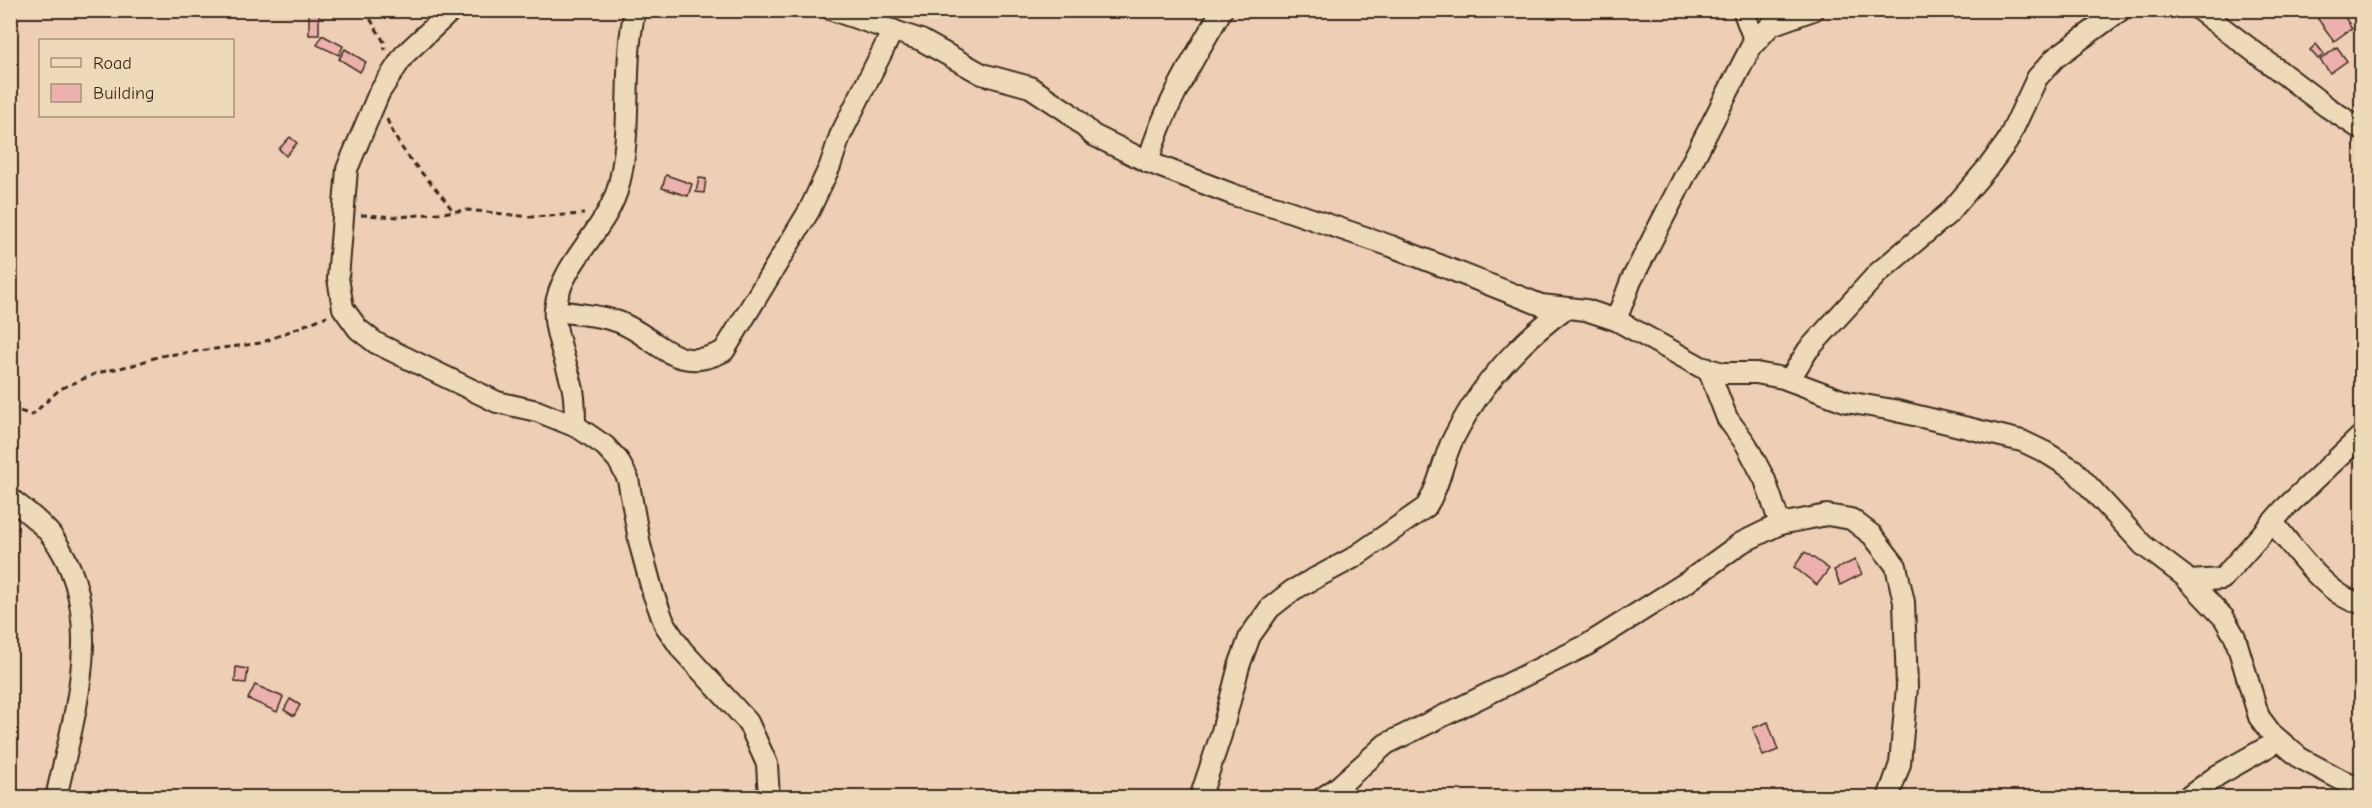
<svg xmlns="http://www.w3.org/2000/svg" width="2372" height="808" font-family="'Comic Neue',sans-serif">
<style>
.building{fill:#edb1ad;stroke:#3b2a1e;stroke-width:1.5}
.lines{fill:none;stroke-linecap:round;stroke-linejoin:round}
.minor-casing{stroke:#3b2a1e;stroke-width:24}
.path{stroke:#3b2a1e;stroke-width:3;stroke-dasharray:6 4.5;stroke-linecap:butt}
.minor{stroke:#eedab8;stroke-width:20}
</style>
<rect width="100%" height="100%" fill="#eeceb5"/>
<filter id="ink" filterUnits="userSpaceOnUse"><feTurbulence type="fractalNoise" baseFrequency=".0167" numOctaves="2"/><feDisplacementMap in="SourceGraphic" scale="12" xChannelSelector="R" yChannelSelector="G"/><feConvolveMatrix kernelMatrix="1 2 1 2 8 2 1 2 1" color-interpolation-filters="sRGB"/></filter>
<g filter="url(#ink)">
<g class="building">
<rect x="309" y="10" width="10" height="25"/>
<path d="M2322 10H2340L2352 28 2334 41 2315 15Z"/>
<path d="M322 35 343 46 339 55 317 45Z"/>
<path d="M2316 44 2324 54 2318 59 2310 50Z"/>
<path d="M2337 47 2347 61 2330 73 2320 60Z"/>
<path d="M345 49 366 62 360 72 339 59Z"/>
<path d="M290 137 297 143 286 156 279 149Z"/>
<path d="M666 175 692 184 688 196 662 188Z"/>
<path d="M699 178 706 179 704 193 696 192Z"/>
<path d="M1805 552 1829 569 1817 585 1794 567Z"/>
<path d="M1855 560 1862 574 1840 585 1834 570Z"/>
<path d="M236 667 248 669 246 683 235 682Z"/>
<path d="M255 685 283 697 277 712 248 699Z"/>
<path d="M290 699 300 705 294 716 284 710Z"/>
<path d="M1768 722 1778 750 1763 756 1753 728Z"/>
</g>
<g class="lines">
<g class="minor-casing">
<g id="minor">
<path d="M452 10 404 55 379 93 347 169 338 278 343 308 358 329 376 343 497 402 537 411 579 428 605 446 618 460 628 479 640 545 653 593 665 625 682 650 748 722 767 764 769 798"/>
<path d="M832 10 921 40 982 74 1030 87 1068 112 1093 135 1148 162 1237 196 1277 207 1391 246 1541 305 1586 310 1616 320 1701 367 1723 373H1756L1783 378 1847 402 1893 410 2022 441 2045 452 2074 470 2143 545 2184 576 2224 618 2235 637 2259 717 2271 733 2300 758 2362 791"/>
<path d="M1743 10 1755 42"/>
<path d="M2199 10 2327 107 2362 130"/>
<path d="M1148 162C1163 108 1194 58 1222 10"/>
<path d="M555 310C576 315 598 314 619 322 659 338 675 376 724 351L809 211 830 166 840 136 893 30"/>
<path d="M1616 320 1631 281 1751 47 1771 25 1813 10"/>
<path d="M1708 369 1727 418 1746 444 1765 480 1780 524"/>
<path d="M1789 380 1808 350 1878 273 1949 213 1989 166 2007 142 2037 78 2055 58 2121 10"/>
<path d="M575 426C575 414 575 401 573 390 569 369 552 328 555 309 561 261 608 230 619 184 633 127 622 67 635 10"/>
<path d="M10 498C24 510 40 521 51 535 109 611 74 714 56 798"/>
<path d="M2273 522C2291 545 2331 601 2362 603"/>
<path d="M2189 581 2222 579 2284 509 2362 435"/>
<path d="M1200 798 1221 735 1239 666 1250 636 1270 608 1293 590 1353 558 1426 507C1440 486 1442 461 1453 439 1479 387 1519 342 1566 308"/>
<path d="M1322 798 1337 788 1386 744 1587 645 1687 582 1741 543 1780 524 1827 515 1851 519 1872 535 1896 566 1904 602 1907 687 1900 764 1888 798"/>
<path d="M2187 798 2218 775 2278 741"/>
</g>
</g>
<g class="path">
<path d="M365 10 384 42 385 50"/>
<path d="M387 119C400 156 431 179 453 211"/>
<path d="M361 215 400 217 468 210 530 217 584 214"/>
<path d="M10 408 32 415 60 389 97 373 133 365 160 356 261 343 327 316"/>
</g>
<use href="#minor" class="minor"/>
</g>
</g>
<rect width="2372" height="808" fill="none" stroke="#eedab8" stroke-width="36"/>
<rect x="18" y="18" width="2336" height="772" fill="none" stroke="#3b2a1e" stroke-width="2" filter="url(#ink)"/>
<rect x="39" y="39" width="195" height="78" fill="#eedab8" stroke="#a6947a" stroke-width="1.5"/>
<rect x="51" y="58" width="30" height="9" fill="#eedab8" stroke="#a6947a" stroke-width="1.5"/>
<text x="93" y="69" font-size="18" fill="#3b2a1e">Road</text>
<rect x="51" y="84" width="30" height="18" fill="#edb1ad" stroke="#a6947a" stroke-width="1.5"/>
<text x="93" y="99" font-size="18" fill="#3b2a1e">Building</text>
</svg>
